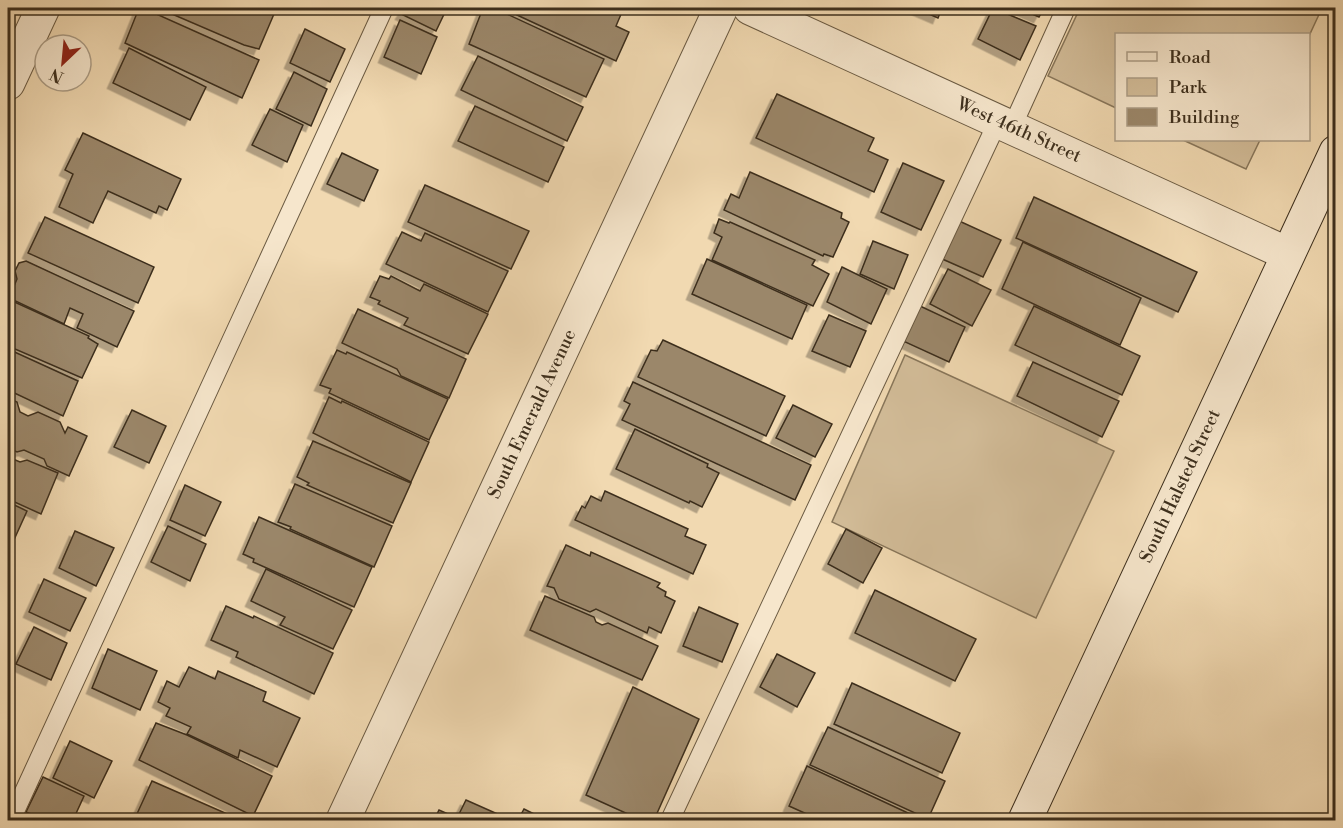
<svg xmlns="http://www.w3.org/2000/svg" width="1343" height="828" font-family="'Libre Bodoni',serif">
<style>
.green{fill:#d2bc98;stroke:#88765a;stroke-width:1.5}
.building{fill:#9b876a;stroke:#3d2f1d;stroke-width:1.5;filter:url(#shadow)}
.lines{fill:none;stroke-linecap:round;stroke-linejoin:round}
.lane-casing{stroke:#6a5a42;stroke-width:20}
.street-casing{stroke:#6a5a42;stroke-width:35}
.secondary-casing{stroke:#3d2f1d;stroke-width:35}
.lane{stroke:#f6e6cc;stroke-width:18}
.street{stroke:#f6e6cc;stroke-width:33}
.secondary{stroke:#f6e6cc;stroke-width:33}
.labels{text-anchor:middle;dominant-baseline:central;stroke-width:6;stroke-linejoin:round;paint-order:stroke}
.street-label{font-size:18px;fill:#3d2f1d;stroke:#f6e6cc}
</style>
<defs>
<filter id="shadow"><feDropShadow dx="-5.5" dy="5.5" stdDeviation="0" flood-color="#0004"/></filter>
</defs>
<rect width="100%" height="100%" fill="#f1d9b1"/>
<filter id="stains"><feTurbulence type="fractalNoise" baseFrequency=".00333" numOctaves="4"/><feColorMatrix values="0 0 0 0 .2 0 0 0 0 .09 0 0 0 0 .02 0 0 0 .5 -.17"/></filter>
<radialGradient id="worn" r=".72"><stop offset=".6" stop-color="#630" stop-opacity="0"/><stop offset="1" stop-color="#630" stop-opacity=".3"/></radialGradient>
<g class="green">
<path d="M1080 8H1322L1309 36 1116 34V108L1048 76Z"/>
<path d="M1183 140H1260L1246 169Z"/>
<path d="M905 355 1114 451 1036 618 832 522Z"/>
</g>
<g class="building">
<path d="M139 8H143L259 60 242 98 125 43Z"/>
<path d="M158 8H260L274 14 259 49 244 45Z"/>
<path d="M405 8H447L436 31 401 14Z"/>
<path d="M483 8H494L604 59 586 97 469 44Z"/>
<path d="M516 8H611L622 12 616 26 629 32 616 61 517 15 519 9Z"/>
<path d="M915 8H942L938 18Z"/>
<path d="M993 8 1036 26 1020 60 978 39Z"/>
<path d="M1018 8H1044L1039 17Z"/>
<path d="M400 20 437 37 421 74 384 57Z"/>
<path d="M305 29 345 49 330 82 290 63Z"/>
<path d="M129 48 206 87 190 120 113 83Z"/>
<path d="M478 56 583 107 567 141 461 90Z"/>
<path d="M294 72 327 89 311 126 276 109Z"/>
<path d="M777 94 874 138 868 151 888 160 874 192 756 138Z"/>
<path d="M475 106 564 147 548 182 458 141Z"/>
<path d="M270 109 303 125 287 162 252 145Z"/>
<path d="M83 133 181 179 167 210 159 206 156 213 108 191 93 223 59 207 73 174 65 170Z"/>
<path d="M342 153 378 170 364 201 327 184Z"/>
<path d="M903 163 944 181 921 230 881 212Z"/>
<path d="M750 172 842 213 841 218 849 222 833 257 824 254 823 256 724 210 731 194 739 198Z"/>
<path d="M425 185 529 231 511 269 408 222Z"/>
<path d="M1034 197 1197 272 1178 312 1016 238Z"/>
<path d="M45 217 154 267 138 303 28 253Z"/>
<path d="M719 219 729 223 730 222 815 260 812 265 829 274 813 306 712 260 722 237 714 233Z"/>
<path d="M957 220 1001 240 983 277 940 258Z"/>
<path d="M402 232 421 241 425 233 508 271 488 312 386 264Z"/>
<path d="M873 241 908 255 894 289 860 274Z"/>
<path d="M1023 242 1141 298 1120 345 1002 289Z"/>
<path d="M707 259 807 305 792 339 692 294Z"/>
<path d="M26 261 134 311 117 347 77 328 83 314 70 308 64 324 9 298 17 279 15 271 19 263Z"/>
<path d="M842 267 887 289 871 324 827 302Z"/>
<path d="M948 269 991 290 972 326 930 304Z"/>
<path d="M380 276 389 279 391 276 420 291 424 284 488 314 468 354 404 325 408 318 378 304 380 301 370 297Z"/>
<path d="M8 299 89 336 88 338 98 344 82 378 8 346Z"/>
<path d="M920 306 965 327 949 362 903 341Z"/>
<path d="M1034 306 1140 356 1122 395 1015 345Z"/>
<path d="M358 309 466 359 449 398 401 376 397 369 342 343Z"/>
<path d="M829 315 866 331 850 367 812 351Z"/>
<path d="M663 340 785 396 766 436 638 377 651 350 657 351Z"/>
<path d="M8 349 78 381 63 416 8 390Z"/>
<path d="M337 350 346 354 347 352 448 399 429 440 329 393 331 389 320 385Z"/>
<path d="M1033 362 1119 401 1102 437 1017 396Z"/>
<path d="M633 382 811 465 795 500 622 420 630 404 624 401Z"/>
<path d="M329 397 341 403 342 401 429 442 411 482 313 433Z"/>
<path d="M8 398 17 402 20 412 28 416 38 412 60 422 65 433 68 427 87 436 69 476 47 466 44 459 24 450 17 452 8 448Z"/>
<path d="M793 405 832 424 815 457 776 438Z"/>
<path d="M132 410 166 426 149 463 114 447Z"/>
<path d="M635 429 708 464 707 467 719 473 702 507 690 501 689 503 616 469Z"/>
<path d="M313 441 411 483 393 523 307 485 309 483 297 477Z"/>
<path d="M8 457 20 462 27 460 58 473 41 514 8 499Z"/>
<path d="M295 484 392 526 374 567 290 529 291 527 278 522Z"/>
<path d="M185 485 221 502 205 536 170 520Z"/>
<path d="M605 491 688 529 685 536 706 545 693 574 575 520 582 506 585 508 591 496 601 501Z"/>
<path d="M8 502 27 511 8 553Z"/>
<path d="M259 517 372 567 354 607 253 562 254 559 243 554Z"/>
<path d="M168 526 206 544 190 581 151 562Z"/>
<path d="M846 529 882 548 863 583 828 564Z"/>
<path d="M75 531 114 548 96 586 59 568Z"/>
<path d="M566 545 590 556 591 552 660 583 657 587 666 592 665 596 675 601 661 633 649 627 647 633 596 609 590 612 559 599 554 588 547 586Z"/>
<path d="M266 569 352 610 333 649 280 625 285 617 251 601Z"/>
<path d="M44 579 86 598 70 631 29 612Z"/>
<path d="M875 590 976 639 955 681 855 633Z"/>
<path d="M545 596 594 617 596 622 602 625 608 623 658 646 642 680 530 630Z"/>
<path d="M226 606 253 618 254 616 333 653 314 694 236 657 238 652 211 640Z"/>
<path d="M699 607 738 624 722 662 683 646Z"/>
<path d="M34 627 67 643 51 680 16 664Z"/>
<path d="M108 649 157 671 140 710 92 688Z"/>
<path d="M777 654 815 673 797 707 760 687Z"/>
<path d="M189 667 215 679 218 671 266 692 263 701 300 718 277 767 240 750 238 758 187 734 191 727 166 716 170 708 158 702 167 681 179 687Z"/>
<path d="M852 683 960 733 942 773 834 724Z"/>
<path d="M633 687 699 719 654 820H641L586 795Z"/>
<path d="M156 723 187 735 272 776 253 816 139 760Z"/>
<path d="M828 727 945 781 928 819 810 765Z"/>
<path d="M70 741 112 761 94 798 53 778Z"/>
<path d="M807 766 923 820H820L789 806Z"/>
<path d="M43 777 84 796 73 820H46L26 812Z"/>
<path d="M152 781 241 820H146L136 816Z"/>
<path d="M466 800 511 820H434L439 810 457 818Z"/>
<path d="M524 809 546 820H518Z"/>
</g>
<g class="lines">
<g class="lane-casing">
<g id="lane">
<path d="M1012 127 1066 8"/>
<path d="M11 820 384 8"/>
<path d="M670 820 998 121"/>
</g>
</g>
<g class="street-casing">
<g id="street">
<path d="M750 8 1288 254"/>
<path d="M8 83 43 8"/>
<path d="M343 820 721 8"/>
</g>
</g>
<g class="secondary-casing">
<path id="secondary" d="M1025 820 1336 152"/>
</g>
<use href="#lane" class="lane"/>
<use href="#street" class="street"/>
<use href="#secondary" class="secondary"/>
</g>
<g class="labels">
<g class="street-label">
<text transform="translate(1019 130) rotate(24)">West 46th Street</text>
<text transform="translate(532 414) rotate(-65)">South Emerald Avenue</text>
<text transform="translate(1180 486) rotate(-65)">South Halsted Street</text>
</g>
</g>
<rect width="1343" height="828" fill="none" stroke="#f1d9b1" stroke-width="30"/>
<rect x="9" y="9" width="1325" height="810" fill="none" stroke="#3d2f1d" stroke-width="3"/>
<rect x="15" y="15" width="1313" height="798" fill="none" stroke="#3d2f1d" stroke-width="1.5"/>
<rect x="1115" y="33" width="195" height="108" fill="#f6e6cc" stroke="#ac9d86" stroke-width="1.5"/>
<rect x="1127" y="52" width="30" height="9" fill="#f6e6cc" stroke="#ac9d86" stroke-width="1.5"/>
<text x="1169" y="63" font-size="18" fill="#3d2f1d">Road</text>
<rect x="1127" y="78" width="30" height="18" fill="#d2bc98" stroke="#ac9d86" stroke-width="1.5"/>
<text x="1169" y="93" font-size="18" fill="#3d2f1d">Park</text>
<rect x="1127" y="108" width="30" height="18" fill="#9b876a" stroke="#ac9d86" stroke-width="1.5"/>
<text x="1169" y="123" font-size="18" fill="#3d2f1d">Building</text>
<g transform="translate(63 63) rotate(206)"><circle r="28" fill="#f6e6cc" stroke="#ac9d86" stroke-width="1.5"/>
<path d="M0-4.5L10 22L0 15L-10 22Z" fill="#8f2418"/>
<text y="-9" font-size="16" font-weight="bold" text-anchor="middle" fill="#3d2f1d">N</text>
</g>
<rect width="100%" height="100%" filter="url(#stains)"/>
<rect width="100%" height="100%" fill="url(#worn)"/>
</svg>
